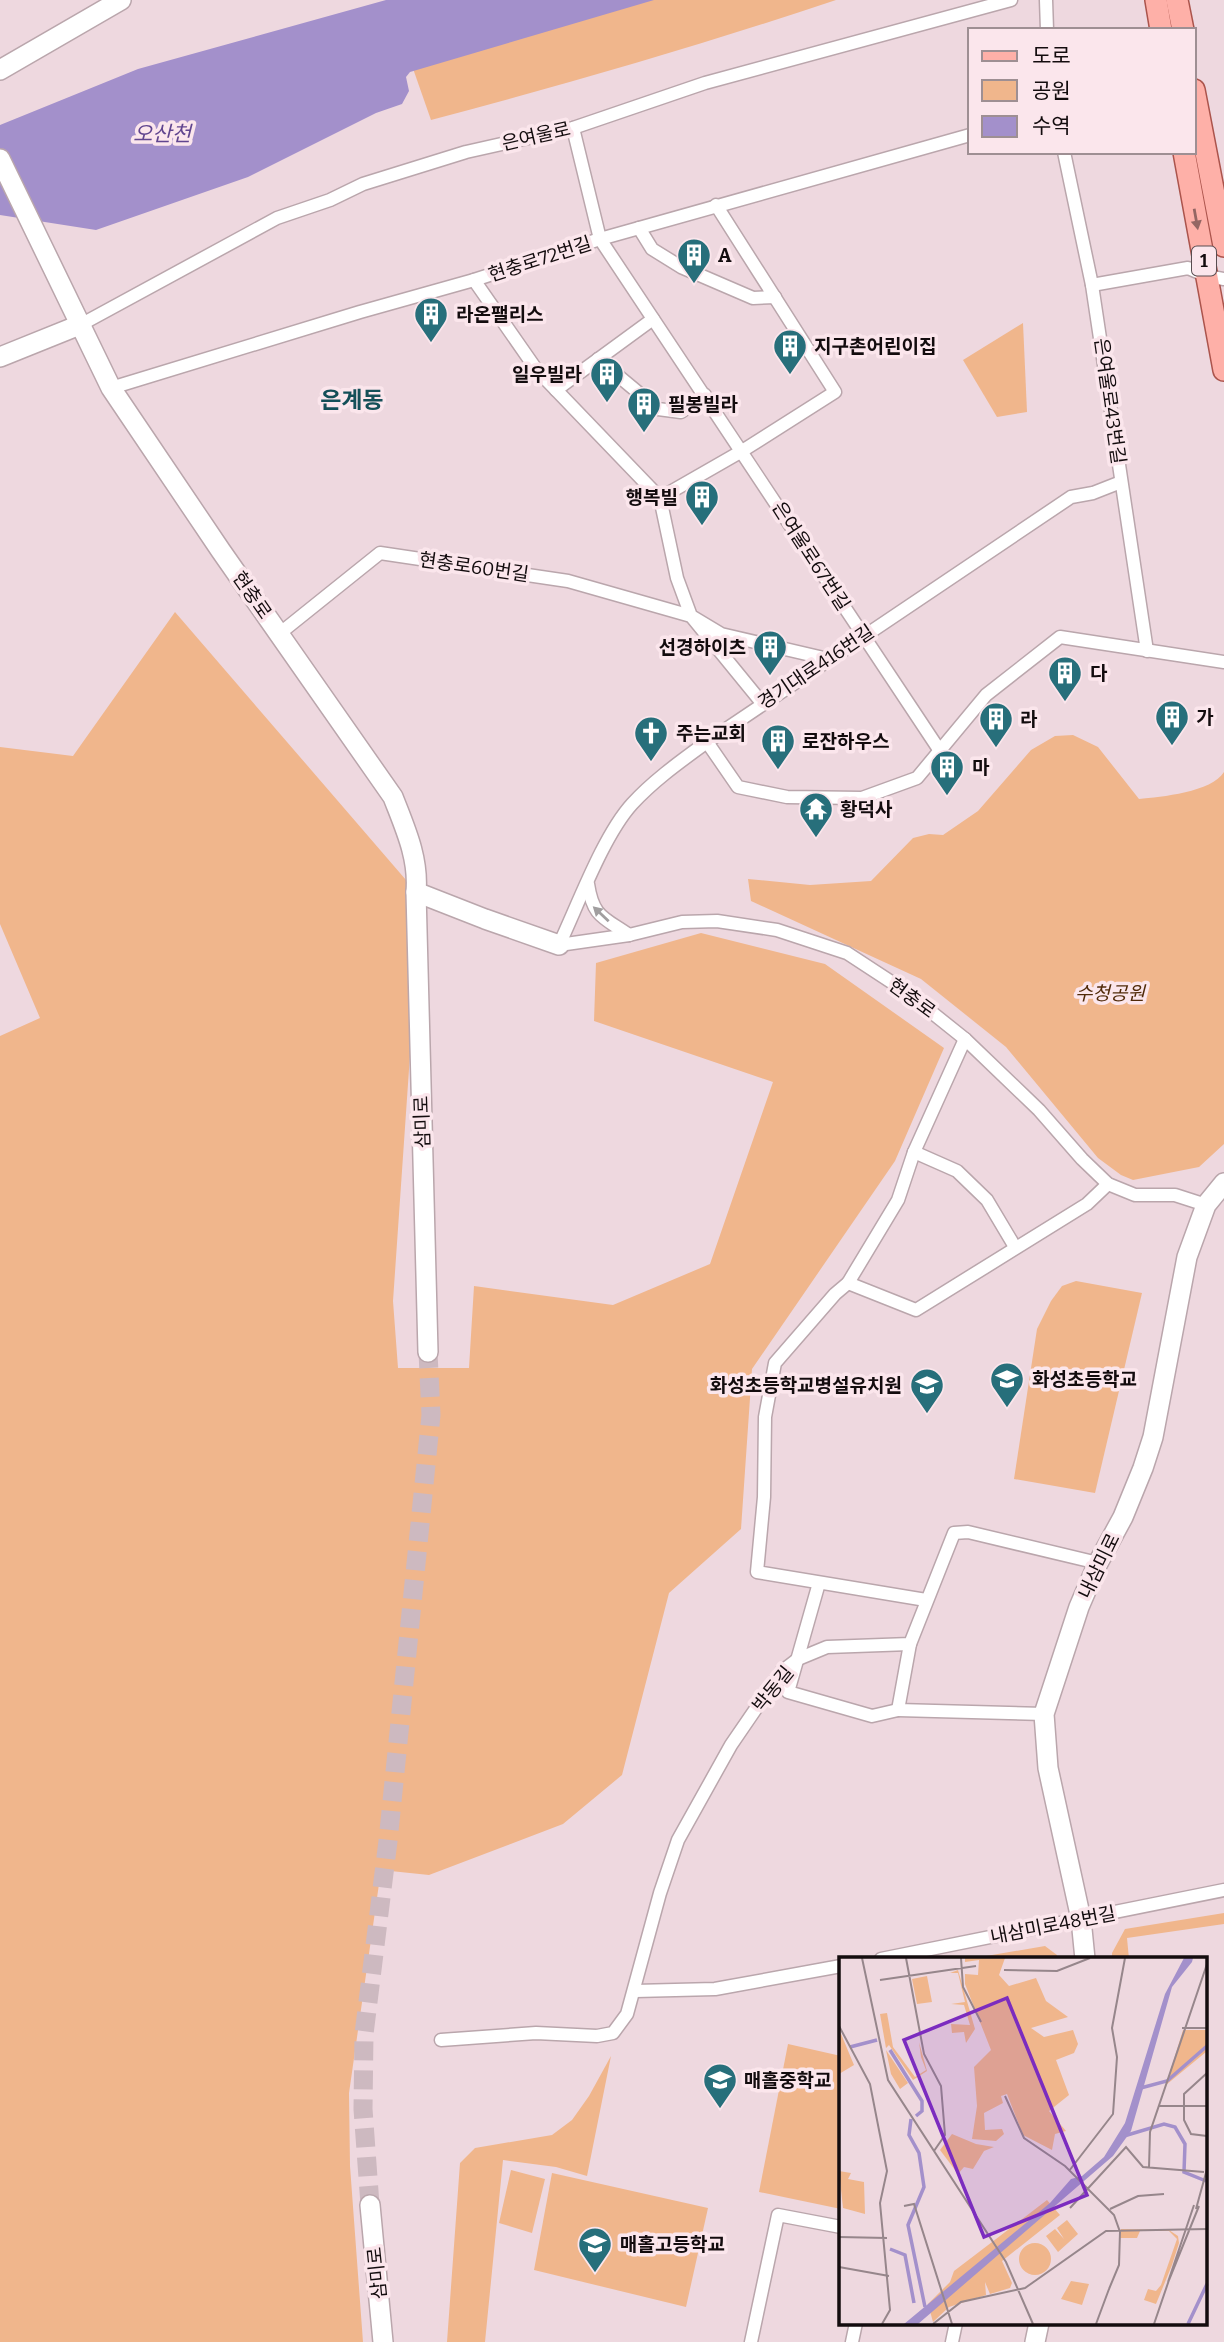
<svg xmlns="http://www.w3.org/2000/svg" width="1224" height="2342" font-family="Bitter,'Noto Sans KR',serif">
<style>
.green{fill:#f0b68c}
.water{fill:#a390cb}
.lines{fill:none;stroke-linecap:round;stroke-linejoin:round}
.secondary-tunnel{stroke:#cdb9c0;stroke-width:19;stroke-dasharray:19 10;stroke-linecap:butt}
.street-casing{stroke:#baa6ac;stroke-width:15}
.secondary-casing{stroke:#baa6ac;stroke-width:22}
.primary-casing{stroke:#ab544c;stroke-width:24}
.street{stroke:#fff;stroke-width:12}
.secondary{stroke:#fff;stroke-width:19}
.primary{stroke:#feb0a8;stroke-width:21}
.oneway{fill:#946663}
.oneway2{fill:#a19e9f}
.labels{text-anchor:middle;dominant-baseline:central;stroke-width:7;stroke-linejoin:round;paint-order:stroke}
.shield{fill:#fbe6ec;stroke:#594d51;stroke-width:2}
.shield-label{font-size:18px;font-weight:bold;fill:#130c0e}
.street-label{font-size:19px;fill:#130c0e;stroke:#fbe6ec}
.poi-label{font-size:19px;font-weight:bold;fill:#130c0e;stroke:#fbe6ec;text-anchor:start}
.park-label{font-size:19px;font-style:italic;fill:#502a09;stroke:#fbe6ec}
.water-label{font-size:21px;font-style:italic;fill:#61458f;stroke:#fbe6ec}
.quarter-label{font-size:23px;font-weight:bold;fill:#144f58;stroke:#fbe6ec}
.inset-river{fill:none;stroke:#a390cb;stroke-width:3.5}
.inset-road{fill:none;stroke:#96868b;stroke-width:2}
.view{fill:#7b2cbf;fill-opacity:0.15;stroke:#7b2cbf;stroke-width:3.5}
.inset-edge{fill:none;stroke:#130c0e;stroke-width:3.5}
</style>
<rect width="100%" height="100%" fill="#eed8df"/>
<g class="green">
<path d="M389 0H836C702 45 567 84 431 120Z"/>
<path d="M1023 323 1027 412 997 417 963 360Z"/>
<path d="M175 612 406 880 410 1055 393 1301 398 1368H469L474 1286 613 1305 710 1264 773 1082 594 1021 596 963 701 933 825 964 944 1048 895 1161 752 1369 741 1529 669 1593 622 1775 563 1824 429 1875 381 1870 349 2093 350 2166 363 2342H0V1036L40 1018 0 924V747L73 756Z"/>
<path d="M1073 735 1098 747 1139 799C1161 797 1212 792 1224 772V1144L1199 1167 1133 1180 1121 1175 1098 1158 1006 1047 921 979 751 901 748 879 810 885 871 881 913 838 929 834 943 835 978 811 1031 750 1055 736Z"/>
<path d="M1076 1281 1142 1293 1095 1493 1014 1479 1037 1329 1051 1301 1062 1286Z"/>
<path d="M1224 1913V1924L1127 1938 1129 1959H1112V1953L1125 1929Z"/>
<path d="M1045 1946 1057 1955V1959H969Z"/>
<path d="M788 2044 841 2056V2209L759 2192Z"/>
<path d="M611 2056 587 2176 556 2167 503 2160 485 2342H447L460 2163 475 2148 552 2135 572 2120 589 2096Z"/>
<path d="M511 2170 545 2179 532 2233 499 2223Z"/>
<path d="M552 2173 708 2208 686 2307 534 2270Z"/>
</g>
<path class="water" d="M386 0H654L410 72 406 77 409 91 402 104 376 113 248 177 96 230 0 215V125L138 69Z"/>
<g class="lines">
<path class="secondary-tunnel" d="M370 2205 363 2109 364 2034 388 1841 431 1415 428 1352"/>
<g class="street-casing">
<g id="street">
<path d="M1046 0 1047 30"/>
<path d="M573 128 600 239 940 751"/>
<path d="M1064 152 1092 285 1147 651"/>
<path d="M639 228 652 249 681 267 753 298 775 297"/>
<path d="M474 280 536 369 660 498 677 578 691 616 721 634 828 659"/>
<path d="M1092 285 1188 268 1207 276 1224 279"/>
<path d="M82 324 277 218 330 200 363 184 466 152 573 128 705 83 1011 0"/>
<path d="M598 359 658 409 681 412 705 395"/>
<path d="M111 388 360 312 474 280 600 239 970 135"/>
<path d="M556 390 653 319"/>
<path d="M1121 482 1093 493 1071 497 707 742 738 787 787 797 862 798 917 778 986 695 1060 637 1224 662"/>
<path d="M660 498 742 451 835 392 716 205"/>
<path d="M279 634 380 553 568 581 691 616 762 703"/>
<path d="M588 884C593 917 603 917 629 935"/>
<path d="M559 945 629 935 682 922 717 921 777 930 847 953 905 991 965 1039 1039 1110 1082 1159 1108 1184 1135 1195H1175L1206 1205"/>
<path d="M559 945C578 905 603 836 632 804 654 780 681 761 707 742"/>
<path d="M914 1152 957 1171 987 1200 1015 1247"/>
<path d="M848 1283 916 1310 1087 1204 1108 1184"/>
<path d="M819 1583 788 1692 872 1716 898 1710"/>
<path d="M926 1600 757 1572 764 1497 765 1417 775 1363 835 1294 848 1283 898 1200 914 1152 965 1039"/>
<path d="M910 1644 898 1710 1044 1714"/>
<path d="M881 1959 1224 1890"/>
<path d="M635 1991 715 1989 841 1966"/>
<path d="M441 2040 536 2033 597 2036 613 2033 627 2014 660 1893 678 1840 731 1745 781 1672 798 1659 827 1647 910 1644 954 1533 968 1532 1098 1563"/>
<path d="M751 2342 778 2215 841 2227"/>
<path d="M852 2342 856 2323"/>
<path d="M952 2342 956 2323"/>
</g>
</g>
<g class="secondary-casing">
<g id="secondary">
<path d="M0 70 121 0"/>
<path d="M0 159 111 388 221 551 393 797C405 828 419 858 416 892L428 1352"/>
<path d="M0 357 82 324"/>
<path d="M416 892 485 919 559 945"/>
<path d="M1085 1959 1081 1919 1048 1768 1044 1714 1079 1607 1098 1563 1123 1517 1143 1468 1153 1437 1187 1257 1206 1205 1224 1183"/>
<path d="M370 2205 383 2342"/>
<path d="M1035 2342 1039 2323"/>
</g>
</g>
<g class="primary-casing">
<g id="primary">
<path d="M1156 0 1161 30"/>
<path d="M1177 0 1183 30"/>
<path d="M1194 90 1224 246"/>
<path d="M1184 152 1224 370"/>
</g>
</g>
<use href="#street" class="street"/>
<use href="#secondary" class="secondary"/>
<use href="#primary" class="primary"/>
</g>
<defs><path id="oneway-solid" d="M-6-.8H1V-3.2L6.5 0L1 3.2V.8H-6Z" transform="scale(1.75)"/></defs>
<use class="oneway" href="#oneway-solid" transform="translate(1196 219) rotate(80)"/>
<use class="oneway2" href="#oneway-solid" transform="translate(601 914) rotate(-137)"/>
<defs>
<g id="building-pin" transform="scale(1.75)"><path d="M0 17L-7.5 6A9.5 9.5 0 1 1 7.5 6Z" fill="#276f7b" stroke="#fbe6ec"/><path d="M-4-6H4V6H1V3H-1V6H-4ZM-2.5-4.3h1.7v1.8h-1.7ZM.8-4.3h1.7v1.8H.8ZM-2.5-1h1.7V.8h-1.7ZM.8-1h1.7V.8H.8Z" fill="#fff"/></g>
<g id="church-pin" transform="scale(1.75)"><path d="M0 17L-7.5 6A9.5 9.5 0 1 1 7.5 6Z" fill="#276f7b" stroke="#fbe6ec"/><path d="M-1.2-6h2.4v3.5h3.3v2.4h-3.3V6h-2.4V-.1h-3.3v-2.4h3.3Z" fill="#fff"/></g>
<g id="temple-pin" transform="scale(1.75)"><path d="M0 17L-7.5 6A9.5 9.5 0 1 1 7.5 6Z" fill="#276f7b" stroke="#fbe6ec"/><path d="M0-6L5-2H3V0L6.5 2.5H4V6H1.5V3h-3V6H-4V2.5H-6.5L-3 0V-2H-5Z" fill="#fff"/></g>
<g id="school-pin" transform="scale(1.75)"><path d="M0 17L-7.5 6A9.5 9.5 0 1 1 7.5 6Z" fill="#276f7b" stroke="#fbe6ec"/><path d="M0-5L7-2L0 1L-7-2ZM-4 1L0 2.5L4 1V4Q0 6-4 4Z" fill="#fff"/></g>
</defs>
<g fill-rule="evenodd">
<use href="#building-pin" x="694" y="255"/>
<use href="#building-pin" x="431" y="314"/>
<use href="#building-pin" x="790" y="346"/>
<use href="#building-pin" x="607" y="374"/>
<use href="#building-pin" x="644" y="404"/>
<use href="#building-pin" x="702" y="497"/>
<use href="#building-pin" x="770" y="647"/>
<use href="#building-pin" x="1065" y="673"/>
<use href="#building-pin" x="1172" y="717"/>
<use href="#building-pin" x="996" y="719"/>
<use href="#church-pin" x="651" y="733"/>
<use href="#building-pin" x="778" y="741"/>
<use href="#building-pin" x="947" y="767"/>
<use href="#temple-pin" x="816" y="809"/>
<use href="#school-pin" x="1007" y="1379"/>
<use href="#school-pin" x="927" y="1385"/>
<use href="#school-pin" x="720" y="2080"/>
<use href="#school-pin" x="595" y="2244"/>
</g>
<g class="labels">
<rect class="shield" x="1192" y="246.5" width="24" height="29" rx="5"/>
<g class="shield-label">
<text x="1204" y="261">1</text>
</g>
<g class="street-label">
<text transform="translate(536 136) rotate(-13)">은여울로</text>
<text transform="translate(540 259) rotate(-18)">현충로72번길</text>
<text transform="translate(1110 401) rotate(82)">은여울로43번길</text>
<text transform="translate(811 556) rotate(57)">은여울로67번길</text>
<text transform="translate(474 567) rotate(8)">현충로60번길</text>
<text transform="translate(252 595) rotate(55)">현충로</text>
<text transform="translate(816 667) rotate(-34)">경기대로416번길</text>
<text transform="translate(912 998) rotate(36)">현충로</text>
<text transform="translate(422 1122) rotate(-92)">삼미로</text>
<text transform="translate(1099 1566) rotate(-64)">내삼미로</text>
<text transform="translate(773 1689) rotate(-51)">박동길</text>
<text transform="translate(1053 1925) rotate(-11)">내삼미로48번길</text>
<text transform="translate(377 2273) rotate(-96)">삼미로</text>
</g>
<g class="poi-label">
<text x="718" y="255">A</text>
<text x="456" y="314">라온팰리스</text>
<text x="814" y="346">지구촌어린이집</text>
<text x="582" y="374" text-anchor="end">일우빌라</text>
<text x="668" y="404">필봉빌라</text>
<text x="678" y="497" text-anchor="end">행복빌</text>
<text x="746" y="647" text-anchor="end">선경하이츠</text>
<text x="1090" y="673">다</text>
<text x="1196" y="717">가</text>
<text x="1020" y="719">라</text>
<text x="676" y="733">주는교회</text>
<text x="802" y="741">로잔하우스</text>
<text x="972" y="767">마</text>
<text x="840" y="809">황덕사</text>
<text x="1032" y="1379">화성초등학교</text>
<text x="902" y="1385" text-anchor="end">화성초등학교병설유치원</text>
<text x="744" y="2080">매홀중학교</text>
<text x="620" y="2244">매홀고등학교</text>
</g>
<g class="park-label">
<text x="1110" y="993">수청공원</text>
</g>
<g class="water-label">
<text x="162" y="134">오산천</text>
</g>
<g class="quarter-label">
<text x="352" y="400">은계동</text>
</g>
</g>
<g transform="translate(839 1957)">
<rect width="368" height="368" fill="#eed8df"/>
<path d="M126 1H166L160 18 170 29 197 21 207 44 229 60 192 71 205 80 234 73 239 87 235 96 217 103 230 138 210 154 227 174 216 177 213 193 184 178 168 137 162 139 164 146 145 156 146 173 163 172 165 177 157 184 133 182 138 149 135 110 152 93 126 27V17L139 18 140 3 126 5ZM119 13 136 72 127 86 125 75 113 76 112 67 131 68 125 48 112 47 126 45 119 16H111ZM88 19 93 45 78 47 73 22ZM48 56 54 90 76 120 87 113 82 100 80 85 88 114 74 123 50 88 47 91 41 57ZM0 72 15 108 0 117ZM344 73H367V95L327 128ZM47 93 69 126 61 132 52 117ZM113 177 137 187 155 190 145 194 134 212 125 210 119 217 101 193ZM0 214 12 216 9 222 25 225 26 257 4 251ZM208 243 221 258 163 304 173 326 171 331 151 337 146 325 147 338 110 350 94 365 89 347 111 325 115 314ZM228 263 239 277 219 295 207 279 216 272 225 282 218 271ZM282 272 330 273 339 279 340 286 333 308 317 347 305 343 309 332 317 334 322 328 338 282 330 274H301L298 281H281ZM180 302a16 16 0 1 1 32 0a16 16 0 1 1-32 0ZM232 324 250 327 243 348 222 342Z" fill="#f0b68c"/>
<path d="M345 1H354L353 5 333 30 292 174 274 199 79 367H65L211 246 232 222 243 219 265 200 286 166 326 37Z" fill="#a390cb"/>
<path class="inset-river" d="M11 90 38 83M51 93 83 144V154L77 159M298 132 328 124 368 89M72 162 70 178 80 196 85 230 69 268 86 350M285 179 325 167 336 170 346 187 345 215 367 224M51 292 66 298 75 346M349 367 368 327"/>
<path class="inset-road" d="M23 1 49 123 167 305 194 367M67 1 85 97 102 129 106 178 95 194M122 1 124 30 142 65M165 13 218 14 251 1M41 23 137 9M0 69 31 127 48 214 41 246 51 353 43 367M343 71H368M368 116 345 137V163L352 177 368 179M166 139 185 181 226 209 275 258 281 275 280 308 270 332M319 149H368M310 211 311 175 368 7M230 214 274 157 278 100 273 71 286 1M65 249 75 247 113 367M231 251 287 190 304 210 365 215M271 252 299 239 325 237M357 252 368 212M0 280 48 281M0 310 50 319M330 323 360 249M329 325 355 248M94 367 122 345 186 331 267 274 368 272M257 367 270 332M315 367 330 323"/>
<path class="view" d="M168 41 248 238 145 280 65 83Z"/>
<rect width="368" height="368" class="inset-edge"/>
</g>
<rect x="968" y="28" width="228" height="126" fill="#fbe6ec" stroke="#9e8f93" stroke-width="2"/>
<rect x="982" y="51" width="35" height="10" fill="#feb0a8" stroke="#9e8f93" stroke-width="2"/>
<text x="1032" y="63" font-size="21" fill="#130c0e">도로</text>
<rect x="982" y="80" width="35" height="21" fill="#f0b68c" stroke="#9e8f93" stroke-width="2"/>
<text x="1032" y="98" font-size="21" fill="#130c0e">공원</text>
<rect x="982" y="116" width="35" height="21" fill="#a390cb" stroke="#9e8f93" stroke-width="2"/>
<text x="1032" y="133" font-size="21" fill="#130c0e">수역</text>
</svg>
